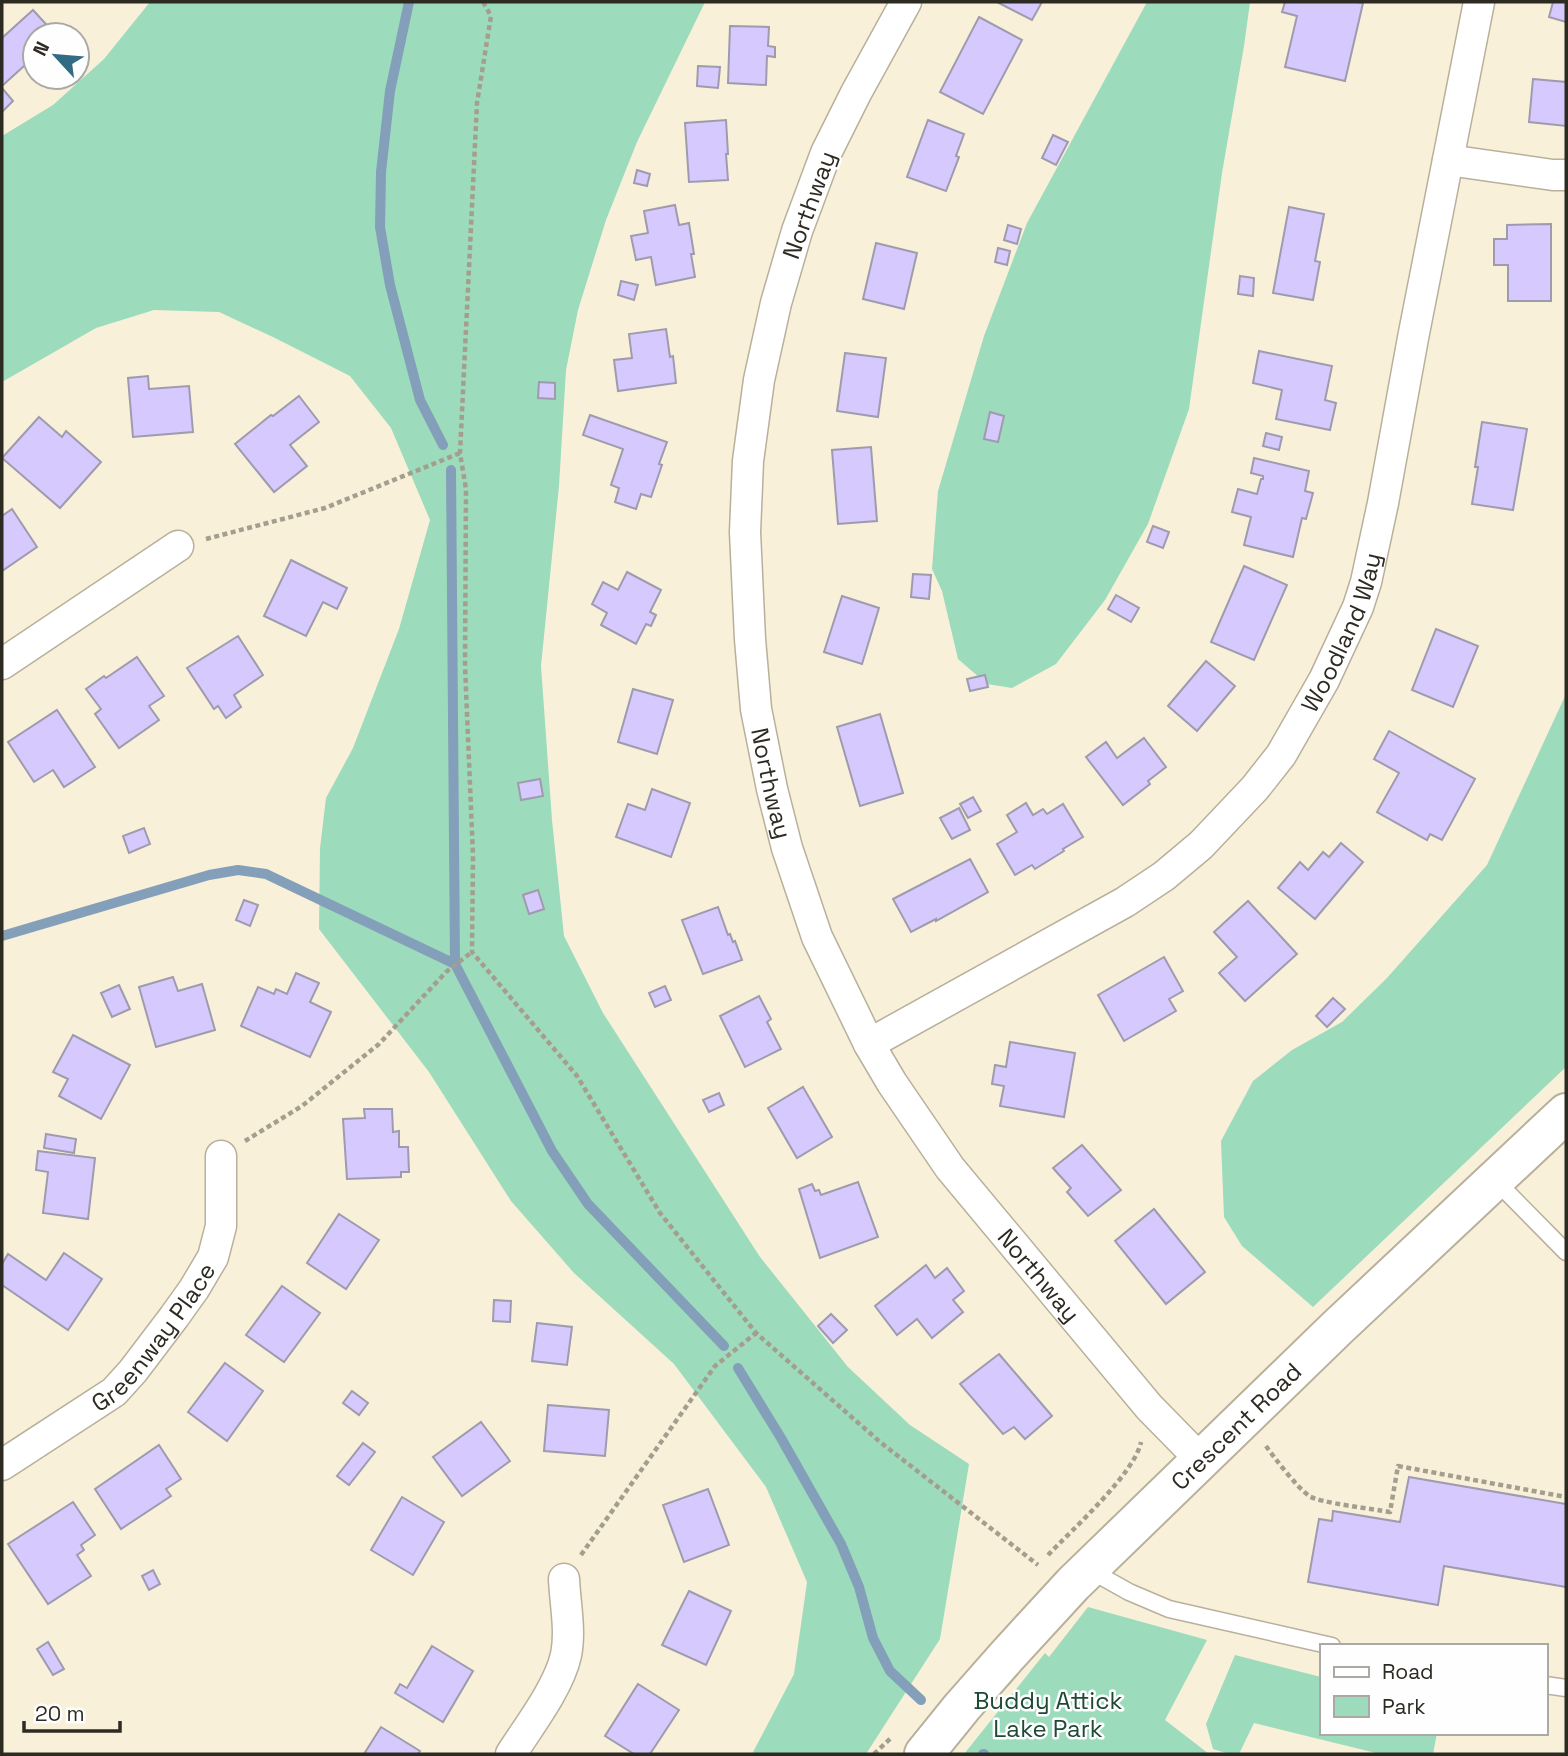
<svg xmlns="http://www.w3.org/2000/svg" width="1568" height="1756" font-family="'Space Grotesk',sans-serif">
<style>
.green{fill:#9cdbbb}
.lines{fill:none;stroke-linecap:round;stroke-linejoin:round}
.stream{stroke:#849fb9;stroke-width:10}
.building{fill:#d6c9fd;stroke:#9f9baf;stroke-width:2}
.lane-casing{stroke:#b8b09b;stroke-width:19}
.street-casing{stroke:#b8b09b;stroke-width:33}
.secondary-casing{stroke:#b8b09b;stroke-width:42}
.path{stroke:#a49e8e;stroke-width:4.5;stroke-dasharray:5 3.5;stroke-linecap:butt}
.lane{stroke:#fff;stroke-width:16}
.street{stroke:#fff;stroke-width:30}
.secondary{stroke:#fff;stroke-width:38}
.labels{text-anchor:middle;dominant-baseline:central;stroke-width:5;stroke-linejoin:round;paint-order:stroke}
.street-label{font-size:24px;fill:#2d2a22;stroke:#fefefe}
.park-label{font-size:24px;fill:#1d4935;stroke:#fefefe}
</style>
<rect width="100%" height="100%" fill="#f9f0da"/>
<g class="green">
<path d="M150 2H705L637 142 606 220 578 310 566 370 559 486 541 666 552 820 564 936 603 1013 760 1257 848 1367 910 1425 969 1464 940 1639 866 1754H752L794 1674 807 1582 766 1487 674 1364 574 1273 511 1201 429 1072 319 929 320 848 326 798 353 748 399 629 430 520 391 428 350 376 275 338 219 312 154 310 96 328 2 382V136L53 105 104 59Z"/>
<path d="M1147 2H1250L1244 46 1222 173 1189 409 1148 524 1105 600 1056 664 1012 688 987 684 958 659 942 591 932 569 938 491 984 336 1027 223Z"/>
<path d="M1566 694V1067L1313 1307 1242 1246 1224 1217 1221 1141 1253 1081 1292 1050 1342 1022 1387 978 1487 865Z"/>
<path d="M1088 1607 1207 1640 1165 1720 1209 1754H964L1045 1653 1049 1657Z"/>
<path d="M1235 1655 1321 1677V1733H1437L1433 1754H1380L1254 1723 1239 1754H1229L1213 1749 1206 1724Z"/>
</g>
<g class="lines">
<g class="stream">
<path d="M409 2 390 91 381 172 380 227 390 285 420 400 443 445"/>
<path d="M451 470 455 964 552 1151 588 1204 724 1346"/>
<path d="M2 936 209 875 238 870 266 874 455 964"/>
<path d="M738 1368 781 1438 841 1544 859 1587 873 1638 890 1671 921 1700"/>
<path d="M983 1754H984"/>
</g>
</g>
<g class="building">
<path d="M997 2H1042L1032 20Z"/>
<path d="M1285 2H1356L1363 3 1345 81 1285 67 1297 16 1282 12Z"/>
<path d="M1553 2H1566V22L1549 17Z"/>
<path d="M33 10 56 35H35V56L2 86V38Z"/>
<path d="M979 17 1022 40 983 114 940 92Z"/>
<path d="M730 26 769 27 768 46 775 47V57L767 56 766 85 728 83Z"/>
<path d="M698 66 720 67 718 88 697 86Z"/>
<path d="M1533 79 1566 82V126L1529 122Z"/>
<path d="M2 88 13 101 2 112Z"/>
<path d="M726 120 728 154H726L728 180 689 182 685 123Z"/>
<path d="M928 120 964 134 956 156 959 157 946 191 907 177Z"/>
<path d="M1053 135 1068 142 1056 165 1042 158Z"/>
<path d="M637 170 650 174 647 186 634 183Z"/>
<path d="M675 205 679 225 689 223 694 254H691L695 277 656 285 651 257 636 260 631 236 648 233 644 211Z"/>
<path d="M1289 207 1324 214 1315 261 1320 262 1313 300 1273 293Z"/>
<path d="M1551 224V301H1508V265H1494V239H1507V225Z"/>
<path d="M1008 225 1021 229 1017 244 1004 240Z"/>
<path d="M876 243 917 253 904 309 863 299Z"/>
<path d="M998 248 1010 251 1007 265 995 262Z"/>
<path d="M1240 276 1254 278 1253 296 1238 294Z"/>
<path d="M621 281 638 285 634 300 618 295Z"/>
<path d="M666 329 670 357 673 356 676 383 618 391 614 360 632 358 629 334Z"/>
<path d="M1259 351 1332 366 1325 400 1336 403 1330 430 1276 419 1282 390 1253 383Z"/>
<path d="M845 353 886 358 878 417 837 411Z"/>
<path d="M148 376 149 389 189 386 193 432 133 437 128 378Z"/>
<path d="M539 382 555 383V399L538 398Z"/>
<path d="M299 396 319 422 290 445 307 466 274 492 235 444 271 415 273 416Z"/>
<path d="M990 412 1004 416 998 442 984 439Z"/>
<path d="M590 415 667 442 659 464 662 465 651 497 641 494 636 509 615 502 619 488 611 485 623 449 583 435Z"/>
<path d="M39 417 62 437 66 431 101 462 60 508 2 458Z"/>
<path d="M1482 422 1527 429 1513 510 1472 504 1478 467H1475Z"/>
<path d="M1266 433 1282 437 1279 450 1263 446Z"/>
<path d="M871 447 877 521 838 524 832 450Z"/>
<path d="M1254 458 1309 471 1305 491 1313 493 1306 519 1302 518 1293 557 1244 545 1251 517 1232 512 1238 489 1257 494 1261 479H1263V476L1251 473Z"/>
<path d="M12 509 37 547 2 571V516Z"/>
<path d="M1153 526 1169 532 1163 548 1147 542Z"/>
<path d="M291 560 347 588 337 609 323 602 306 636 264 616Z"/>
<path d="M1244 566 1287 585 1254 660 1211 642Z"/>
<path d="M627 572 661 590 650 612 656 615 651 626 646 624 636 644 601 625 607 613 592 604 603 582 618 590Z"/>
<path d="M913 574 931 575 929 599 911 597Z"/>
<path d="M1116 595 1139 608 1131 622 1108 609Z"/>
<path d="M842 596 879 608 862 664 824 652Z"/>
<path d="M1436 629 1478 646 1453 707 1412 690Z"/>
<path d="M238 636 263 675 234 695 241 707 226 718 218 706 214 709 187 668Z"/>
<path d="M137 657 164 696 149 706 159 720 119 748 95 714 101 709 86 689 104 676 106 678Z"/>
<path d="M1206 661 1235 686 1197 731 1168 706Z"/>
<path d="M985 675 988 687 970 691 967 679Z"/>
<path d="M633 689 673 700 657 754 618 742Z"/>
<path d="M57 710 95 767 64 787 53 770 34 782 8 742Z"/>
<path d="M880 714 903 793 860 806 837 727Z"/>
<path d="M1389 731 1475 779 1442 840 1430 834 1427 840 1377 812 1399 773 1374 759Z"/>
<path d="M1144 738 1166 767 1148 781 1150 784 1123 805 1086 757 1106 742 1117 758Z"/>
<path d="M540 779 543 796 521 800 518 783Z"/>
<path d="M652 789 690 803 671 857 616 837 628 804 645 810Z"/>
<path d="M973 797 981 811 968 818 960 804Z"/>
<path d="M1026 803 1033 815 1043 809 1047 814 1063 804 1083 837 1063 849 1064 851 1035 869 1032 865 1015 875 997 844 1017 832 1007 815Z"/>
<path d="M959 808 970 830 952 839 940 818Z"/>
<path d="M144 828 150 844 129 853 123 836Z"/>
<path d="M1341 843 1363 862 1315 919 1278 888 1300 862 1308 870 1323 852 1329 857Z"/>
<path d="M970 859 988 892 936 921V919L911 932 893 899Z"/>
<path d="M538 890 544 909 529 914 523 895Z"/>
<path d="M244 900 258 905 250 926 236 920Z"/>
<path d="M1248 901 1297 954 1245 1001 1219 973 1237 957 1214 932Z"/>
<path d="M718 907 728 935 730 934 733 942 735 941 742 960 703 974 682 920Z"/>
<path d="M1164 957 1183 991 1169 999 1176 1011 1124 1041 1098 995Z"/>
<path d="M296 973 319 983 310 1002 331 1012 310 1057 241 1026 258 987 274 994 276 989 287 994Z"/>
<path d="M173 977 178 991 202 984 215 1030 156 1047 139 987Z"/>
<path d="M119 985 130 1009 112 1017 101 993Z"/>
<path d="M665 986 671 1000 655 1007 649 993Z"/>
<path d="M759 996 771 1019 767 1022 781 1049 745 1067 720 1016Z"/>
<path d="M1333 998 1345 1009 1327 1027 1316 1016Z"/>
<path d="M73 1035 130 1065 101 1119 59 1096 68 1079 53 1072Z"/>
<path d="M1010 1042 1075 1053 1064 1117 1000 1106 1004 1086 992 1084 995 1065 1006 1067Z"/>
<path d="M803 1087 832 1137 797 1158 768 1108Z"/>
<path d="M719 1093 724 1105 709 1112 703 1100Z"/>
<path d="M364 1109H392L393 1132 399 1131V1147H408L409 1172H401V1177L347 1179 343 1119 365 1118Z"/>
<path d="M46 1134 76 1139 74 1153 44 1148Z"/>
<path d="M1082 1145 1121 1190 1088 1216 1067 1192 1071 1188 1053 1168Z"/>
<path d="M38 1151 95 1158 88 1219 43 1213 48 1172 36 1170Z"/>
<path d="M858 1182 878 1237 820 1258 799 1189 812 1184 815 1191 819 1190 821 1195Z"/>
<path d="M1154 1209 1205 1272 1166 1304 1115 1241Z"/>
<path d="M339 1214 379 1240 346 1289 307 1263Z"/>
<path d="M64 1253 102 1279 68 1330 2 1285V1264L8 1254 46 1280Z"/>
<path d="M926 1265 935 1278 947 1268 964 1291 953 1300 963 1312 932 1338 917 1319 897 1335 875 1306Z"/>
<path d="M282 1286 320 1313 284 1362 246 1335Z"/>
<path d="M494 1300 511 1301 510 1322 493 1321Z"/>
<path d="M831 1314 847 1330 833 1343 818 1326Z"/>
<path d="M537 1323 572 1327 567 1365 532 1361Z"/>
<path d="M999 1354 1052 1416 1025 1439 1014 1427 1003 1434 960 1384Z"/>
<path d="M225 1363 263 1391 227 1441 188 1412Z"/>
<path d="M352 1391 368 1403 359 1415 343 1403Z"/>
<path d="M548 1405 609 1410 605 1456 544 1451Z"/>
<path d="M481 1422 510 1461 462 1496 433 1457Z"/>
<path d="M363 1443 375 1452 349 1485 337 1476Z"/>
<path d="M159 1445 181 1479 166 1489 171 1496 121 1529 95 1489Z"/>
<path d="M1409 1477 1566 1504V1587L1444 1566 1438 1605 1308 1582 1319 1519 1332 1521 1333 1511 1400 1522Z"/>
<path d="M708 1489 729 1545 684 1562 663 1505Z"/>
<path d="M402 1497 444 1522 413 1575 371 1550Z"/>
<path d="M73 1502 95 1535 81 1545 84 1550 77 1555 91 1576 48 1604 8 1544Z"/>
<path d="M153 1570 160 1584 149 1590 142 1576Z"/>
<path d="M689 1591 731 1611 706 1665 662 1645Z"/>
<path d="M48 1642 64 1669 53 1675 37 1649Z"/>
<path d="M432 1646 473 1671 443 1722 395 1693 400 1684 407 1688Z"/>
<path d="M638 1684 679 1710 650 1754H634L605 1736Z"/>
<path d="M381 1727 420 1751 418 1754H364Z"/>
</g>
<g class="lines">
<g class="lane-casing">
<g id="lane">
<path d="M1495 1180 1566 1252"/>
<path d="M1088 1569 1129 1592 1169 1609 1332 1646"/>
<path d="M1545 1685 1566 1688"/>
</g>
</g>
<g class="street-casing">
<g id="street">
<path id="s1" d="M906 2 856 93 826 153 797 231 776 303 759 380 748 461 745 532 750 639 756 709 772 789 787 848 817 937 869 1044 892 1083 950 1168 1149 1407 1201 1460"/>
<path d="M1448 160 1553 175H1566"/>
<path d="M2 664 178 546"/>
<path id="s2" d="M869 1044 1125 902 1164 876 1201 845 1255 788 1281 755 1324 680 1358 607 1366 582 1383 503 1413 338 1479 2"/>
<path id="s3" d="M2 1465 114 1392 133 1371 174 1317 194 1289 213 1257 221 1226V1156"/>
<path d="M511 1754C529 1726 559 1687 566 1655 571 1631 565 1603 564 1579"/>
</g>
</g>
<g class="secondary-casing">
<g id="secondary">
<path id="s4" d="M924 1754 962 1707 1006 1657 1073 1584 1338 1327 1566 1113"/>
</g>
</g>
<g class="path">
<path d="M483 2 491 16 477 103 460 453 466 489 465 666 473 856 472 952 577 1076 660 1213 756 1333 880 1442 1038 1565"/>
<path d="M206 539 325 508 460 453"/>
<path d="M245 1141 302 1106 379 1044 446 972 472 952"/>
<path d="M1266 1446C1276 1460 1296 1486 1309 1496 1320 1503 1374 1509 1390 1512L1398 1466 1566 1497"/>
<path d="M581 1555 715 1366 756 1333"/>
<path d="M1048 1555C1072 1530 1135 1473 1141 1442"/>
<path d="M874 1754 892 1737"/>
</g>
<use href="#lane" class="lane"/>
<use href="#street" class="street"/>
<use href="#secondary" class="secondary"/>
</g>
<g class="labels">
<g class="street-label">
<text transform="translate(809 205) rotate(-70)">Northway</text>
<text stroke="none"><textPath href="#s2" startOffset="646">Woodland Way</textPath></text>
<text stroke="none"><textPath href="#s1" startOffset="814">Northway</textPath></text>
<text stroke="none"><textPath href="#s1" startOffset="1381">Northway</textPath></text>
<text stroke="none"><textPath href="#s3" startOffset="201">Greenway Place</textPath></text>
<text stroke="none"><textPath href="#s4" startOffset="453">Crescent Road</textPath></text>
</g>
<g class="park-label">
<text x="1048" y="1700">Buddy Attick<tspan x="1048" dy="28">Lake Park</tspan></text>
</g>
</g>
<rect width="1568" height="1756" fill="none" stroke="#2d2a22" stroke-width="7"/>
<rect x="1320" y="1644" width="228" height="91" fill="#fefefe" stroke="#aaa9a6" stroke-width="2"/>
<rect x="1334" y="1667" width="35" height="10" fill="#ffffff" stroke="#aaa9a6" stroke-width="2"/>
<text x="1382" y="1679" font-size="21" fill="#2d2a22">Road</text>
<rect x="1334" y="1696" width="35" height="21" fill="#9cdbbb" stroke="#aaa9a6" stroke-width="2"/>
<text x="1382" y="1714" font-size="21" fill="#2d2a22">Park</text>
<g transform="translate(56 56) rotate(296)"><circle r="33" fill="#fefefe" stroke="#aaa9a6" stroke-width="2"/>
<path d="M0-5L12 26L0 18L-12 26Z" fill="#336b85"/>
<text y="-10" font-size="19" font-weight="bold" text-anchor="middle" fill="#2d2a22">N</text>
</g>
<path d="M24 1721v10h96v-10" fill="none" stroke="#2d2a22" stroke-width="3.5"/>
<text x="35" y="1721" font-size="21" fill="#2d2a22" stroke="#fefefe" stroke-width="5" paint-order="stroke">20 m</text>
</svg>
